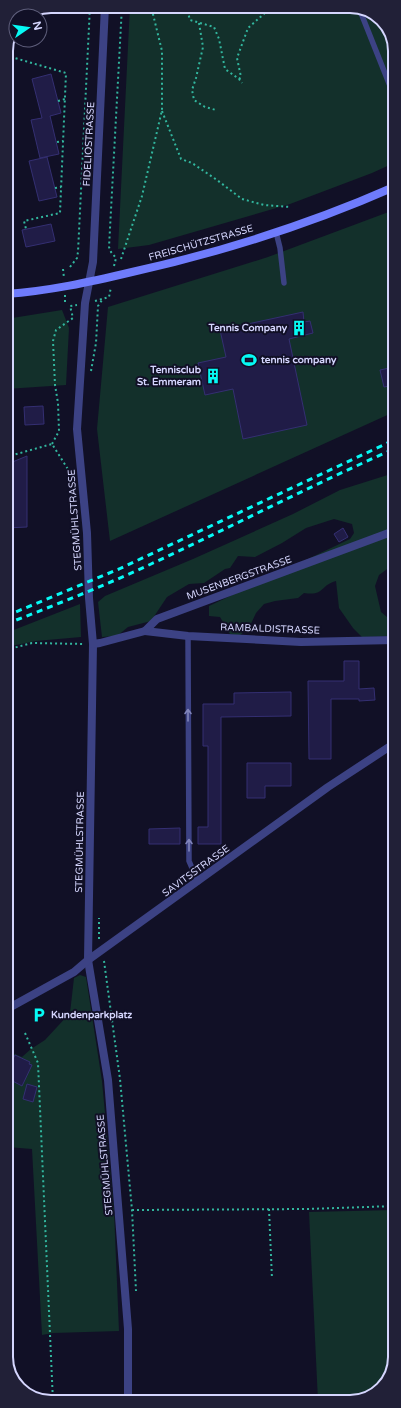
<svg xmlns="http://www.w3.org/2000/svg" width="401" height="1408" font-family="'Varela Round',sans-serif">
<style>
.green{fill:#13302b}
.building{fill:#201c47;stroke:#342f72}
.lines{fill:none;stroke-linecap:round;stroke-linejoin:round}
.path{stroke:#32b69e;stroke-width:2;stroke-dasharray:2 3;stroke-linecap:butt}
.lane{stroke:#3c4284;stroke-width:5.5}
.street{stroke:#3c4284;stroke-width:8}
.secondary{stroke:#6f7cfc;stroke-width:8}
.rail{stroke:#06faf5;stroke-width:3;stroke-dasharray:6 5;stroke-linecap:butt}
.oneway{stroke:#8185bb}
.labels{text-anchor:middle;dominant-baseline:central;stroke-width:4;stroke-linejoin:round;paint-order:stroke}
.street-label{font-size:10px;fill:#d5d6fe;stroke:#111026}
.poi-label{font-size:10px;font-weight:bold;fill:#d5d6fe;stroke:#111026;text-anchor:end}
.rim{fill:none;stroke:#d5d6fe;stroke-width:2}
</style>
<rect width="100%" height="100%" fill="#111026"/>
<g class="green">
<path d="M130 6H356L380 17 394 42 393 83 394 86V163L372 173 290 204 149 245 118 249Z"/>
<path d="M394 210V412L110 541 97 429 108 307 268 257Z"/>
<path d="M62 310 69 328 66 385 6 389V319Z"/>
<path d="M394 473V564L379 575 375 586 381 612 387 617 394 616 395 636 362 637 353 628 339 608 336 581C319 586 325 596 304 593L298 598 275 601 264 604 256 613 249 628 239 636 230 634 220 617 209 616V606L350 539 354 533 352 524 334 519 306 528 282 543 255 557 238 556 230 568 225 569 204 583 189 584 167 597 151 621 128 627 117 636 102 637 98 602 105 596 193 559 293 514 340 490Z"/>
<path d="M80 604 81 637 36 641 6 647V633Z"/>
<path d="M80 975 86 977 102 1081 114 1211 119 1331 53 1333 42 1335 32 1149 7 1147V1054L8 1051 22 1057 31 1049 45 1040 70 1013 74 978Z"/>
<path d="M395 1210V1358L384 1387 359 1401H318L309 1212Z"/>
</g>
<g class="building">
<path d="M51 74 61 113 50 116 59 154 40 158 31 120 42 118 32 79Z"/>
<path d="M47 157 57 197 39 201 29 161Z"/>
<path d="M51 224 55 241 26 247 22 230Z"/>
<path d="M303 312 304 322 310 321 313 333 289 339 307 425 243 439 233 389 205 395 198 363 226 357 220 330Z"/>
<path d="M394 367V385L384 387 380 370Z"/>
<path d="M43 406 44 424 25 425 24 407Z"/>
<path d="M27 456V527L6 528V481L11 480 10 463Z"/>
<path d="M343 528 348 537 339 542 334 534Z"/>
<path d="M344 661H359V689L374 688 375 700 359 701V699H331V759H309L308 681H344Z"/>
<path d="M291 692V716L221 717V844H198V827H208V746H203V704H234V693Z"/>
<path d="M247 763H291V786H265V798H247Z"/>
<path d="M180 828V844H149V829Z"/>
<path d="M15 1055 30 1062 29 1064 32 1065 22 1086 7 1078V1071Z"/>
<path d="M27 1084 37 1087 33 1102 23 1099Z"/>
</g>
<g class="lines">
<g class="path">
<path d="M186 6 190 20 214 27 219 39 225 69 239 79 242 83"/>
<path d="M39 11 73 6"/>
<path d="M199 23 203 47 196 78 192 90 194 100 205 107 216 110"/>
<path d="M7 49 8 56 66 73 60 213 24 221 26 229"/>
<path d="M239 79 241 77 237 58 248 28 266 12V6"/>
<path d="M58 101 65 99"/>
<path d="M162 111 181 159 192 163 217 180 242 199 264 205 291 207"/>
<path d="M57 142 63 141"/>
<path d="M55 188 61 187"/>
<path d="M121 259 142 196 162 110V51L151 6"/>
<path d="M114 266 116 258 111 252 109 247 122 6"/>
<path d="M70 267 77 258 78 252 90 6"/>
<path d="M63 269 64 278"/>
<path d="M65 295V303"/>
<path d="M95 301 109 297 111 287"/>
<path d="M91 371 96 343 98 306 102 300"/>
<path d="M6 391 7 389"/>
<path d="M52 444 59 431 58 403 55 385 53 341 56 330 73 318 70 306 77 305"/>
<path d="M6 457 52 444 71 474"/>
<path d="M6 650 32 643 84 644"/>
<path d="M99 939V918"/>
<path d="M104 961 120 1079 132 1210 136 1291"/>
<path d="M25 1033 38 1063 53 1402"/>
<path d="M269 1209 272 1279"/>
<path d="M132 1210 308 1209 395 1206"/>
</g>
<g class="lane">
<path d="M359 8 394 96"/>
<path d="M276 232 280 248 284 283"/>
<path d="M188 636 189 861 198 882"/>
</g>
<g class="street">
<path d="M105 6 93 262 85 303 77 429 87 533 89 598 93 644 88 960 108 1080 128 1329V1402"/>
<path d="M145 631 188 636 301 642 395 640"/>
<path d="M93 644 100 643 145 631 157 619 394 531"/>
<path d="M7 1009 74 972 88 960 328 787 395 743"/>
</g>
<path class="secondary" d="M6 294C49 291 90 282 132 272 222 252 310 224 394 187"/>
<g class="rail">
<path d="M6 616 119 569 394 440"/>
<path d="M6 624C55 605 104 586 151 564 233 526 312 485 394 449"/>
</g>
</g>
<defs><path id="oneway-shaft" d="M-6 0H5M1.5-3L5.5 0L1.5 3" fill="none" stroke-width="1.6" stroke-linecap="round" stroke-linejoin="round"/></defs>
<g class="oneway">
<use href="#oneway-shaft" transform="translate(188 715) rotate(-90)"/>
<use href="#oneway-shaft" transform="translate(189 845) rotate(-90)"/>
</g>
<defs>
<g id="building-bare" transform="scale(1.2)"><path d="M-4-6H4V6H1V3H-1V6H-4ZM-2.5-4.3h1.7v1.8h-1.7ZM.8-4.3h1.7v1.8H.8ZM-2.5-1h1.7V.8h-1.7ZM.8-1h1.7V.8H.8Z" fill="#06faf5" stroke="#111026" stroke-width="2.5" paint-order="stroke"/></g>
<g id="stadium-bare" transform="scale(1.2)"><path d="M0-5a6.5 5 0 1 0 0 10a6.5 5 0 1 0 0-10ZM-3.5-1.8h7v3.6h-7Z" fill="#06faf5" stroke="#111026" stroke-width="2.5" paint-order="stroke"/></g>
<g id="parking-bare" transform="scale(1.2)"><path d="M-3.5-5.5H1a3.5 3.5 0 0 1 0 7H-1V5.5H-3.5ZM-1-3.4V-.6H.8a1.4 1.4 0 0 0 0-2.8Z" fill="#06faf5" stroke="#111026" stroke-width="2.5" paint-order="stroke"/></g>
</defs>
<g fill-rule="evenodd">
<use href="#building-bare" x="299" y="328"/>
<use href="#stadium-bare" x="249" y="360"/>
<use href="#building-bare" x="213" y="376"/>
<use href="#parking-bare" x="39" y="1015"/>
</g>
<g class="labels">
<g class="street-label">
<text transform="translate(89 144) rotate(-87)">FIDELIOSTRASSE</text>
<text transform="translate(201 243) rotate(-16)">FREISCHÜTZSTRASSE</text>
<text transform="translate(75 520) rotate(-94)">STEGMÜHLSTRASSE</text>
<text transform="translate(239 578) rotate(-20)">MUSENBERGSTRASSE</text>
<text transform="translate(270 629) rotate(2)">RAMBALDISTRASSE</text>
<text transform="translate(80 842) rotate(-89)">STEGMÜHLSTRASSE</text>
<text transform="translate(196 871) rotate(-36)">SAVITSSTRASSE</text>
<text transform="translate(105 1165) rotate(-95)">STEGMÜHLSTRASSE</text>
</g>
<g class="poi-label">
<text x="287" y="328">Tennis Company</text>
<text x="261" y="360" text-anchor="start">tennis company</text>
<text x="201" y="370">Tennisclub<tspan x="201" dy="12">St. Emmeram</tspan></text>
<text x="51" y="1015" text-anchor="start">Kundenparkplatz</text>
</g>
</g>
<path d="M0 0H401V1408H0ZM51 13H350A38 38 0 0 1 388 51V1357A38 38 0 0 1 350 1395H51A38 38 0 0 1 13 1357V51A38 38 0 0 1 51 13Z" fill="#212037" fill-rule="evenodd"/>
<path class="rim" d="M51 13H350A38 38 0 0 1 388 51V1357A38 38 0 0 1 350 1395H51A38 38 0 0 1 13 1357V51A38 38 0 0 1 51 13Z"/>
<g transform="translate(28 28) rotate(77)"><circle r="19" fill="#111026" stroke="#5f5f7c"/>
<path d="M0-3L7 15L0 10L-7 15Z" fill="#06faf5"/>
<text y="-6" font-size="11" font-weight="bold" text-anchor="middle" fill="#d5d6fe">N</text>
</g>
</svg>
